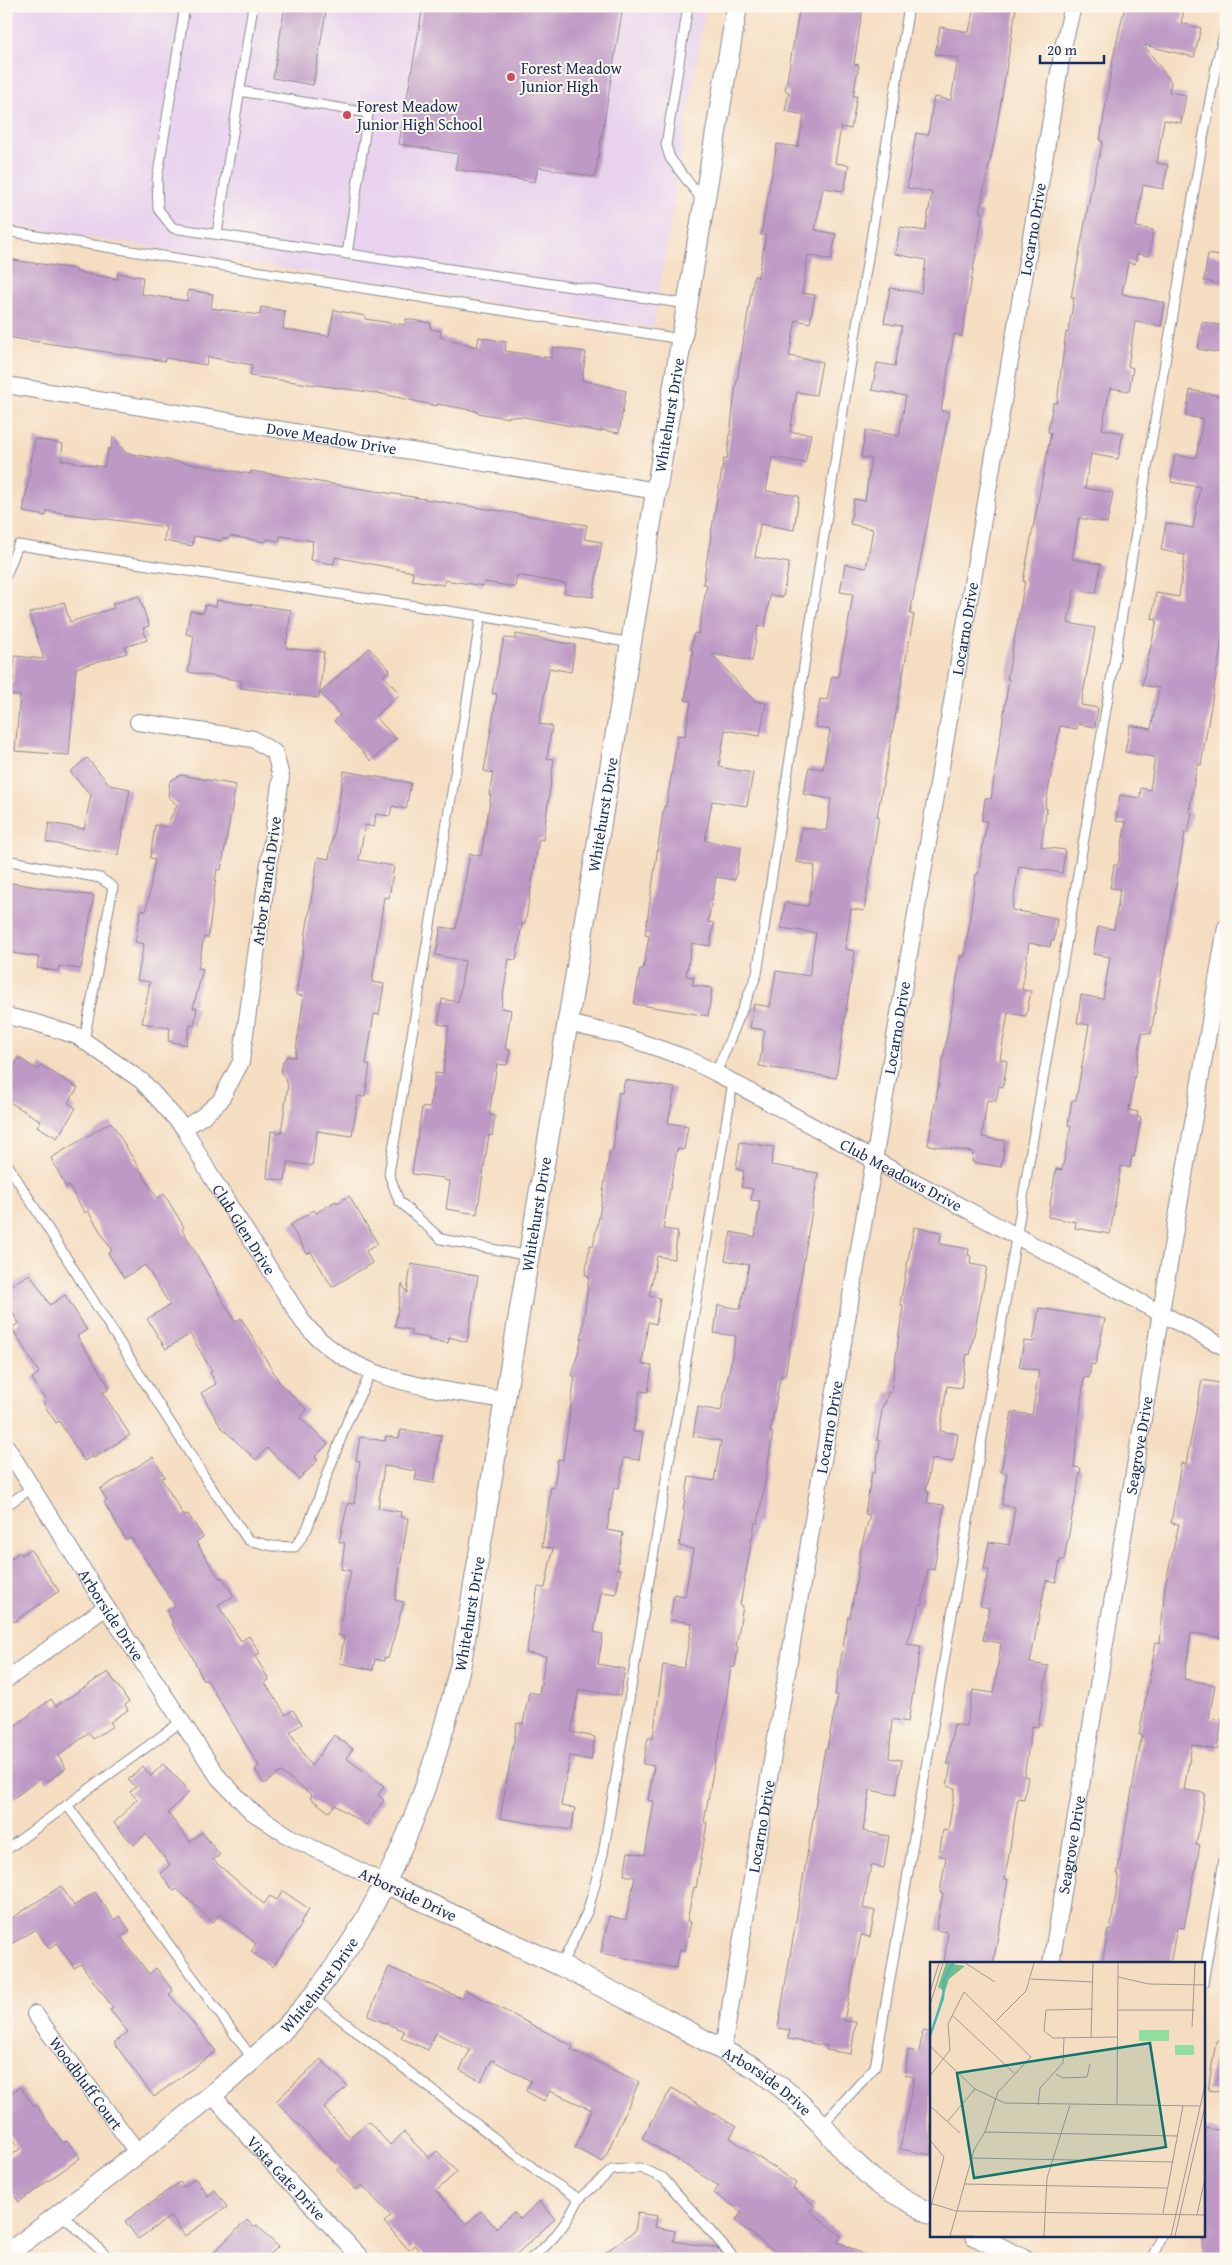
<svg xmlns="http://www.w3.org/2000/svg" width="1232" height="2265" font-family="'Gentium Book Plus',serif">
<style>
.built{fill:#e8d2ee}
.building{fill:#be99c5}
.lines{fill:none;stroke-linecap:round;stroke-linejoin:round}
.service-casing{stroke:#888690;stroke-width:11}
.minor-casing{stroke:#888690;stroke-width:18}
.tertiary-casing{stroke:#888690;stroke-width:22}
.service{stroke:#fff;stroke-width:9}
.minor{stroke:#fff;stroke-width:16}
.tertiary{stroke:#fff;stroke-width:20}
.poi-dot{fill:#d1495b;stroke:#fbf7ec;stroke-width:2}
.labels{text-anchor:middle;dominant-baseline:central;stroke-width:4;stroke-linejoin:round;paint-order:stroke}
.poi-label{font-size:16px;fill:#1b2f5e;stroke:#fbf7ec;text-anchor:start}
.street-label{font-size:16px;fill:#1b2f5e;stroke:#fbf7ec}
.inset-river{fill:none;stroke:#48b7be;stroke-width:2.5}
.inset-road{fill:none;stroke:#9e9799;stroke-width:1}
.view{fill:#0f766e;fill-opacity:0.15;stroke:#0f766e;stroke-width:2.5}
.inset-edge{fill:none;stroke:#1b2f5e;stroke-width:2.5}
</style>
<rect width="100%" height="100%" fill="#fbf7ec"/>
<filter id="ink" filterUnits="userSpaceOnUse"><feTurbulence type="fractalNoise" baseFrequency=".02" numOctaves="2"/><feDisplacementMap in="SourceGraphic" scale="10" xChannelSelector="R" yChannelSelector="G"/><feConvolveMatrix kernelMatrix="1 2 1 2 8 2 1 2 1" color-interpolation-filters="sRGB"/></filter>
<filter id="wash" filterUnits="userSpaceOnUse"><feTurbulence type="fractalNoise" baseFrequency=".0096" numOctaves="4" result="noise"/><feDisplacementMap in="SourceGraphic" scale="20" xChannelSelector="R" yChannelSelector="G"/><feGaussianBlur stdDeviation="1.12" result="paint"/><feColorMatrix in="noise" values="0 0 0 0 0 0 0 0 0 0 0 0 0 0 0 0 0 1.4 0 .05"/><feComposite in="paint" operator="in"/></filter>
<g filter="url(#wash)">
<rect width="100%" height="100%" fill="#f5ddc1"/>
<path class="built" d="M6 6H706L653 328 6 224Z"/>
<g id="blocks">
<g class="building">
<path d="M285 6H327L313 85 273 78Z"/>
<path d="M423 6H623L595 177 538 167 535 182 455 169 458 154 399 144Z"/>
<path d="M800 6H863L854 64 859 65 853 96H857L851 129 841 127 835 163 849 165 844 191 823 188 815 230 836 234 831 260 808 255 802 293 815 295 810 323 796 320 789 356 822 362 816 395 797 392 790 432 811 434 805 463 772 457 766 491 799 496 794 530 760 524 755 557 789 563 783 597 770 595 765 627 758 626 752 661 712 654 754 701 766 703 760 736 725 730 719 767 753 773 747 806 712 801 705 841 741 847 735 880 716 877 708 922 714 923 710 946 692 943 686 976 694 977 692 985 712 988 708 1016 634 1004 640 969H643L649 936 645 935 664 806 666 807 678 735 685 736 691 701 685 700 693 651 691 650 694 633 698 634 707 584H703L714 516 724 458 727 459 735 392 754 276 758 277 766 235H761L777 144 798 147 804 115 785 111 789 92 785 91Z"/>
<path d="M974 6H1001L1016 9 995 138 979 212H983L962 336 954 334 941 411 949 412 910 614 914 615 877 816H879L864 911 851 909 845 949 855 951 836 1078 759 1066 765 1030 750 1028 754 1004 770 1007 776 971 809 976 816 933 781 928 785 903 808 906 815 866 796 862 802 827 826 831 831 799 803 794 809 767 823 769 830 730 815 727 820 699 827 700 832 676 838 677 846 637 853 594 840 592 845 564 866 568 873 529 850 524 854 499 865 501 871 459 861 457 866 430 899 436 906 396 872 390 877 363 895 366 902 326 884 323 890 288 921 293 926 260 895 254 900 227 925 231 932 192 907 188 916 133 928 135 934 97 951 100 958 58 935 54 940 27 969 32Z"/>
<path d="M1125 6H1185L1181 23 1201 28 1194 57 1144 45 1171 82 1169 92 1186 95 1181 123 1164 120 1157 163 1168 165 1163 189 1143 185 1136 227 1153 230 1149 256 1137 254 1135 264 1128 262 1122 294 1165 303 1161 326 1135 322 1128 366 1133 368 1129 391 1110 388 1102 429 1123 433 1118 459 1091 454 1085 488 1113 493 1107 523 1079 518 1072 559 1101 564 1096 593 1074 590 1068 623 1095 628 1081 705 1098 708 1095 727 1078 724 1077 729 1060 726 1045 808H1047L1041 847 1065 850 1062 873 1019 866 1012 910 1057 918 1054 941H1051L1050 947 1029 943 1022 990 1031 991 1026 1016 1008 1013 1000 1059 1007 1061 1003 1087 999 1086 996 1101 987 1100 982 1137 1005 1141 1001 1167 972 1162 973 1152 928 1145 961 956H965L974 886 976 874H978L987 821H982L985 798 991 799 1009 679H1007L1025 581H1023L1051 433 1048 432 1053 403H1057L1066 332 1068 333 1074 298H1071L1092 185 1103 141H1100L1113 58Z"/>
<path d="M1208 254 1226 257V285L1204 281Z"/>
<path d="M6 259 76 269V272L117 279 118 273 143 277 141 294 187 301 188 290 213 294 211 308 260 315 261 307 285 311 283 329 329 336 334 310 365 316V319L405 325 406 319 431 323 430 329 441 331 440 337 477 347 479 337 506 342 505 351 551 358 553 347 586 352 582 380 626 391 619 433 601 430V432L525 417 509 416V418L477 413V411L437 404V406L383 394 250 376 252 365 208 357 206 365 165 358V361L6 337Z"/>
<path d="M1202 322 1226 326V354L1198 349Z"/>
<path d="M1190 390 1226 397V616L1201 765H1197L1189 812 1192 813 1188 832H1185L1151 1034 1142 1033 1129 1110 1138 1112 1137 1117 1141 1118 1134 1157 1132 1156 1130 1168 1121 1166 1110 1234 1075 1228 1076 1222 1048 1217 1056 1169 1062 1170 1071 1126 1068 1125 1072 1100H1076L1089 1025 1077 1023 1081 995 1103 999 1110 957 1093 954 1098 927 1114 929 1120 889 1110 888 1114 865H1118L1126 822 1116 821 1120 795 1140 798 1141 788 1150 790 1155 757 1125 752 1130 725 1151 729 1159 688 1142 685 1157 620 1152 619 1156 593 1179 597 1185 555 1161 550 1166 523 1193 528 1200 487 1171 482 1175 455 1196 458 1203 419 1186 416Z"/>
<path d="M113 437 126 453 251 474V471L587 525 584 539 602 542 593 597 564 593 566 584 517 575 515 587 484 582 483 586 445 580 444 585 412 580 413 572 335 557 334 564 310 560 313 541 280 536V541L267 539 266 542 230 536 229 539 222 538V541L194 536 192 546 164 541 166 527 47 511 46 516 23 512 35 439 63 444 61 460 104 467 108 449H111Z"/>
<path d="M139 596 149 626 143 628 147 640 125 647 127 653 76 668 69 755 15 751 20 696 12 695 15 656 44 659 29 613 64 602 70 622 114 608 112 604Z"/>
<path d="M217 600 291 610 286 648 324 652 319 698 241 688 242 681 188 672 194 636 186 634 190 611 203 613 205 605 216 607Z"/>
<path d="M516 634 575 645 571 672 549 668 539 724 552 726 547 758 554 759 543 840 539 839 525 924H522L516 960 509 959 501 1008 511 1010 505 1049 510 1050 507 1065 497 1064 489 1115 495 1116 492 1136 489 1135 477 1214 446 1209 450 1181 444 1180V1178L412 1174 422 1107 430 1108 435 1073 443 1074 449 1026 438 1024 442 999 458 1002 465 961 436 955 441 927 456 929 470 854 481 856 491 795H489L493 773 484 771 497 694 492 693 504 638 515 639Z"/>
<path d="M369 648 390 670 384 676 400 694 375 716 396 739 371 761 334 721 340 715 320 693Z"/>
<path d="M87 758 110 785 130 789 118 855 46 842 49 823 84 829 91 795 70 772Z"/>
<path d="M344 771 411 783 406 809 392 806 390 816 376 814 374 827 365 825 359 860 394 866 389 898 384 897 372 982 384 984 379 1015 374 1014 366 1064 370 1065 365 1097 358 1096 352 1136 317 1131 312 1166 288 1162 285 1181 267 1178 271 1131 281 1133 288 1085 281 1071 283 1062 287 1056 295 1057 304 996 296 995 318 857 329 859Z"/>
<path d="M181 775 236 785 221 870 217 869 208 938 204 937 198 968 203 969 193 1008H197L194 1026 190 1025 186 1045 168 1041 170 1028 142 1023 150 982 137 980 144 944 135 942 141 910 146 911 155 859 150 858 155 825 166 827 177 805 168 796 170 781Z"/>
<path d="M6 882 94 896 81 969 59 966 58 971 37 968 39 957 6 952Z"/>
<path d="M19 1058 38 1070 41 1065 78 1088 68 1103 76 1108 57 1138 37 1126 41 1121 6 1100V1077Z"/>
<path d="M625 1080 675 1088 668 1123 688 1126 684 1150 677 1149 663 1229 678 1231 674 1259 657 1256 649 1296 660 1298 656 1324 648 1322 642 1364 652 1366 648 1392 640 1391 633 1432 643 1433 639 1460 624 1458 619 1488 614 1487 607 1530 623 1533 617 1569H621L616 1594 601 1592 594 1632 603 1634 598 1664 625 1669 620 1696 579 1689 571 1732 595 1737 591 1760 570 1756 561 1806 575 1808 571 1830 500 1818 517 1723 523 1724 529 1692 539 1694 546 1656 526 1653 538 1587 545 1588 553 1548 542 1547 551 1487 554 1488 558 1459 563 1460 575 1376H572L581 1341 589 1276 585 1275 590 1245 593 1246 599 1217 610 1151H613L619 1092 622 1093Z"/>
<path d="M111 1122 157 1198 164 1194 184 1227 182 1229 235 1322 241 1318 280 1383 307 1410 300 1418 328 1444 315 1457 318 1460 299 1479 267 1448 256 1460 221 1427 201 1393 216 1384 210 1372 212 1371 190 1334 166 1349 147 1319 170 1305 145 1265 124 1278 108 1253 112 1251 88 1211 85 1213 69 1186 66 1187 51 1158Z"/>
<path d="M740 1142 774 1147 771 1165 818 1173 785 1376 781 1375 770 1432 773 1433 758 1523 755 1522 740 1605 743 1606 736 1647H738L735 1667H731L723 1721H722L704 1822 707 1823 696 1888 694 1887 687 1921 691 1922 685 1950H680L676 1968 601 1953 609 1916 626 1920 635 1877 624 1875 628 1852 645 1855 654 1801 648 1800 654 1766 643 1764 648 1738H653L663 1665 684 1668 692 1623 670 1620 674 1594 685 1596 693 1549 679 1546 685 1510H683L689 1477 714 1481 721 1441 693 1436 698 1407 721 1411 736 1336 714 1333 718 1305 740 1309 749 1265 725 1260 731 1232 755 1237 760 1201 751 1200 753 1189 741 1187 744 1171 736 1169Z"/>
<path d="M349 1196 378 1244 366 1251 372 1263 332 1287 311 1252 307 1254 290 1225 314 1210 316 1213 336 1201 337 1203Z"/>
<path d="M914 1227 941 1232 940 1244 969 1249 968 1255 971 1256 970 1264 987 1267 970 1355 967 1354 961 1388 947 1386 940 1431 958 1434 953 1462 931 1459 926 1491 929 1492 927 1503 944 1505 934 1570 928 1569 922 1605H920L907 1644 921 1646 908 1722 892 1719 889 1758 902 1760 896 1795 870 1790 863 1831 889 1836 884 1868 871 1865 863 1908 875 1911 870 1937 861 1935 844 2021 856 2022 851 2054 826 2050 827 2046 788 2039 790 2030 778 2028 825 1748H827L838 1695H835L848 1616 850 1617 855 1590 861 1548 870 1515 865 1514 872 1472 875 1473 880 1441 877 1440 883 1404H885L888 1392 891 1393 903 1305 900 1304Z"/>
<path d="M411 1264 478 1276 467 1342 449 1337 448 1343 428 1340 429 1338 411 1335V1330L395 1327 402 1284 407 1293Z"/>
<path d="M30 1274 50 1305 65 1295 87 1330 77 1336 110 1388 103 1393 130 1435 94 1458 92 1456 84 1461 59 1421 56 1423 43 1403 46 1401 32 1378 39 1373 12 1328 19 1323 6 1303V1288Z"/>
<path d="M1039 1308 1105 1319 1095 1365 1091 1364 1089 1378 1084 1377 1074 1467 1081 1468 1064 1560H1060L1056 1582 1046 1580 1030 1663 1048 1666 1038 1727 1032 1726 1024 1776 1028 1777 1024 1799 1018 1798 1005 1879 1008 1880 993 1964H944L948 1932 936 1930 943 1893H940L946 1857 939 1856 943 1830 948 1831 955 1788 947 1786 951 1764H947L954 1724 966 1726 973 1690 994 1693 1001 1643 983 1640 989 1608 980 1606 989 1570 984 1569 989 1542 1009 1545 1015 1507 1002 1505 1007 1473 1001 1472 1012 1412 1032 1415 1039 1370 1019 1367 1024 1341 1033 1342Z"/>
<path d="M1202 1380 1226 1384V1638L1191 1633 1184 1679 1215 1685 1209 1718 1222 1720 1217 1750 1192 1745 1184 1790 1205 1793 1196 1845H1200L1184 1928 1177 1927 1170 1964H1102L1108 1930 1110 1931 1119 1874H1117L1142 1735H1139L1156 1642 1160 1643 1165 1586 1179 1524 1171 1523 1181 1463 1186 1464Z"/>
<path d="M401 1430 441 1435 434 1483 415 1480 417 1471 384 1466 378 1508 401 1512 400 1517 408 1518 395 1600 404 1602 388 1658 384 1657V1661L375 1659 373 1670 340 1663 344 1637 338 1635 351 1571 341 1569 345 1543 339 1542 348 1503 354 1504 360 1461 356 1460 360 1437 385 1441 386 1436 399 1438Z"/>
<path d="M153 1457 165 1477 161 1478 184 1516 188 1514 203 1537 196 1542 219 1578 222 1577 234 1596 218 1605 241 1641 249 1636 260 1653 255 1656 269 1680 265 1683 286 1715 293 1710 302 1724 290 1732 311 1766 334 1735 353 1749 346 1758 384 1786 378 1795 384 1800 366 1825 335 1805 329 1812 310 1798 312 1795 281 1772 264 1784 255 1769 259 1766 207 1680H203L191 1654 171 1623 173 1622 167 1611 175 1606 131 1537 126 1540 104 1502 107 1500 100 1489Z"/>
<path d="M30 1549 59 1591 14 1622 6 1611V1562L20 1552 22 1555Z"/>
<path d="M108 1672 129 1702 125 1705 128 1710 110 1722 113 1726 93 1739 89 1733 58 1756 66 1768 47 1782 43 1776 6 1804V1732L51 1699 56 1706Z"/>
<path d="M163 1764 190 1791 168 1813 190 1842 202 1832 220 1855 213 1860 264 1904 270 1896 277 1900 283 1891 309 1909 300 1923 302 1924 273 1967 251 1952 256 1944 220 1914 213 1922 177 1889 174 1891 160 1873 170 1865 146 1834 134 1845 114 1823 137 1799 130 1792 136 1787 128 1780 142 1766 151 1776Z"/>
<path d="M61 1886 74 1906 95 1892 114 1920 120 1916 130 1931 121 1937 149 1974 156 1968 173 1991 169 1994 216 2051 154 2097 114 2043 128 2032 110 2010 113 2008 81 1964 74 1968 57 1943 49 1949 36 1929 6 1947V1922Z"/>
<path d="M389 1967 461 1998 465 1990 573 2046 571 2050 639 2082 603 2162 575 2148 592 2110 550 2091 544 2101 526 2091 531 2081 492 2060 481 2081 460 2070 470 2050 436 2033 428 2050 401 2038 404 2031 368 2016Z"/>
<path d="M923 2031 931 2032V2155L900 2149 914 2077 905 2075 908 2050 919 2052Z"/>
<path d="M1216 2041 1226 2042V2093L1208 2090Z"/>
<path d="M321 2059 347 2086 324 2108 350 2137 368 2121 390 2145 404 2132 429 2158 437 2151 457 2172 436 2191 466 2224 481 2211 496 2228 514 2212 520 2219 540 2201 555 2219 511 2259H427L414 2245 409 2250 384 2222 391 2216 362 2185 356 2190 337 2170 339 2167 276 2101Z"/>
<path d="M20 2087 34 2106 36 2105 63 2143 67 2141 80 2158 19 2202 6 2184V2159L20 2149 6 2129V2097Z"/>
<path d="M672 2088 736 2127 730 2138 796 2183 793 2188 815 2206 810 2211 841 2236 837 2241 872 2259H784L735 2221 742 2212 714 2193 719 2186 642 2138Z"/>
<path d="M1203 2128 1226 2131V2259H1203Z"/>
<path d="M195 2178 208 2196 215 2190 227 2207 185 2236 171 2216 138 2239 125 2221 180 2182 184 2187Z"/>
<path d="M638 2213 657 2216 655 2227 675 2231 673 2241 717 2248 721 2252 720 2259H596L635 2231Z"/>
<path d="M247 2220 254 2227 257 2225 278 2247 265 2259H207Z"/>
</g>
</g>
</g>
<g filter="url(#ink)">
<use href="#blocks" fill-opacity="0" stroke="#888690" stroke-width="1"/>
<g class="lines">
<g class="service-casing">
<g id="service">
<path d="M185 6 157 180 158 209 173 228 687 304"/>
<path d="M688 6 666 145 670 158 702 200"/>
<path d="M239 91 368 113 347 254"/>
<path d="M6 231 681 339"/>
<path d="M217 234 253 6"/>
<path d="M6 576 18 545 481 616 631 643"/>
<path d="M481 616 389 1174 399 1201 441 1239 529 1256"/>
<path d="M6 860 100 878 113 887 84 1041"/>
<path d="M716 1073 757 974 842 417 909 6"/>
<path d="M6 1162 207 1481 248 1540 272 1546 295 1547 307 1529 347 1422 371 1372"/>
<path d="M6 1506 33 1487"/>
<path d="M67 1805 252 2058"/>
<path d="M6 1850 182 1721"/>
<path d="M561 1966 588 1910 603 1854 733 1082"/>
<path d="M1203 1983 1226 1848"/>
<path d="M312 1997 541 2174 579 2199 612 2170 640 2168 663 2178 735 2259"/>
<path d="M822 2125 875 2067 1203 139 1217 61 1226 27"/>
<path d="M61 2214 110 2259"/>
<path d="M530 2259C552 2243 567 2223 579 2199"/>
<path d="M1152 2259 1161 2236"/>
</g>
</g>
<g class="minor-casing">
<g id="minor">
<path id="s1" d="M6 385 657 491"/>
<path d="M138 722 253 739 275 753 281 777 241 1062 220 1101 203 1116 184 1128"/>
<path id="s2" d="M6 1016 33 1022 77 1036 142 1081 184 1128 209 1173 303 1322C352 1383 433 1388 505 1400"/>
<path id="s3" d="M568 1023 623 1036 686 1058 716 1073 874 1160 1226 1348"/>
<path id="s4" d="M6 1446 106 1607 219 1778 251 1811 290 1837 385 1883"/>
<path d="M6 1680 106 1607"/>
<path id="s5" d="M1051 1964 1226 927"/>
<path id="s6" d="M35 2014 138 2153"/>
<path id="s7" d="M723 2049 1064 43 1073 6"/>
<path id="s8" d="M213 2096 273 2164 362 2259"/>
</g>
</g>
<g class="tertiary-casing">
<g id="tertiary">
<path id="s9" d="M385 1883 561 1966 664 2018 757 2069 791 2095 822 2125 847 2155 878 2184 931 2214"/>
<path d="M976 2236 1022 2259"/>
<path id="s10" d="M6 2255C51 2222 94 2187 138 2153 199 2106 264 2057 313 1996 392 1897 432 1784 461 1663L737 6"/>
</g>
</g>
<use href="#service" class="service"/>
<use href="#minor" class="minor"/>
<use href="#tertiary" class="tertiary"/>
</g>
</g>
<g class="poi-dot">
<circle cx="511" cy="77" r="5"/>
<circle cx="347" cy="115" r="5"/>
</g>
<g class="labels">
<g class="poi-label">
<text x="521" y="68">Forest Meadow<tspan x="521" dy="18">Junior High</tspan></text>
<text x="357" y="106">Forest Meadow<tspan x="357" dy="18">Junior High School</tspan></text>
</g>
<g class="street-label">
<text stroke="none"><textPath href="#s7" startOffset="1846">Locarno Drive</textPath></text>
<text stroke="none"><textPath href="#s10" startOffset="2035">Whitehurst Drive</textPath></text>
<text stroke="none"><textPath href="#s1" startOffset="330">Dove Meadow Drive</textPath></text>
<text stroke="none"><textPath href="#s7" startOffset="1441">Locarno Drive</textPath></text>
<text stroke="none"><textPath href="#s10" startOffset="1630">Whitehurst Drive</textPath></text>
<text transform="translate(266 881) rotate(-82)">Arbor Branch Drive</text>
<text stroke="none"><textPath href="#s7" startOffset="1036">Locarno Drive</textPath></text>
<text stroke="none"><textPath href="#s3" startOffset="368">Club Meadows Drive</textPath></text>
<text stroke="none"><textPath href="#s10" startOffset="1225">Whitehurst Drive</textPath></text>
<text stroke="none"><textPath href="#s2" startOffset="334">Club Glen Drive</textPath></text>
<text stroke="none"><textPath href="#s7" startOffset="631">Locarno Drive</textPath></text>
<text stroke="none"><textPath href="#s5" startOffset="526">Seagrove Drive</textPath></text>
<text stroke="none"><textPath href="#s4" startOffset="199">Arborside Drive</textPath></text>
<text stroke="none"><textPath href="#s10" startOffset="820">Whitehurst Drive</textPath></text>
<text stroke="none"><textPath href="#s7" startOffset="226">Locarno Drive</textPath></text>
<text stroke="none"><textPath href="#s5" startOffset="121">Seagrove Drive</textPath></text>
<text transform="translate(408 1894) rotate(25)">Arborside Drive</text>
<text stroke="none"><textPath href="#s10" startOffset="415">Whitehurst Drive</textPath></text>
<text stroke="none"><textPath href="#s9" startOffset="431">Arborside Drive</textPath></text>
<text stroke="none"><textPath href="#s6" startOffset="86">Woodbluff Court</textPath></text>
<text stroke="none"><textPath href="#s8" startOffset="110">Vista Gate Drive</textPath></text>
</g>
</g>
<g transform="translate(930 1962)">
<rect width="275" height="275" fill="#f5ddc1"/>
<path d="M209 68H239V79H209ZM245 83H264V93H245Z" fill="#8fe09f"/>
<path d="M16 1 35 4 19 17 0 76 13 28 8 25Z" fill="#73be86"/>
<path class="inset-river" d="M0 74 13 36 14 18 23 1"/>
<path class="inset-road" d="M35 1 65 20M188 15 219 22 275 23M101 17 163 20M0 30 9 1M0 43 13 1M163 47 116 48 114 69 123 76 187 75M188 48H265M22 53 84 111M66 59 96 29 104 1M262 65 265 1M161 76 163 1M0 84 45 127 75 141 270 144M126 112 133 116 157 115 160 102M0 114 20 88 18 62 34 30 101 95 68 130 55 170 44 188 20 274M108 143 110 126 133 101 134 76M187 143 188 1M0 144 30 171M17 160 45 127M55 170 248 174M0 178 14 195 0 248M42 196 242 200M34 222 237 226M0 241 26 249 275 253M233 251 253 144M267 253 275 216M20 274H44M114 274 117 216 140 143M241 274 275 123M245 274 275 144"/>
<path class="view" d="M220 81 236 185 44 216 27 111Z"/>
<rect width="275" height="275" class="inset-edge"/>
</g>
<rect width="1232" height="2265" fill="none" stroke="#fbf7ec" stroke-width="25"/>
<path d="M1040 55v8h64v-8" fill="none" stroke="#1b2f5e" stroke-width="2.5"/>
<text x="1047" y="55" font-size="15" fill="#1b2f5e" stroke="#fbf7ec" stroke-width="4" paint-order="stroke">20 m</text>
</svg>
